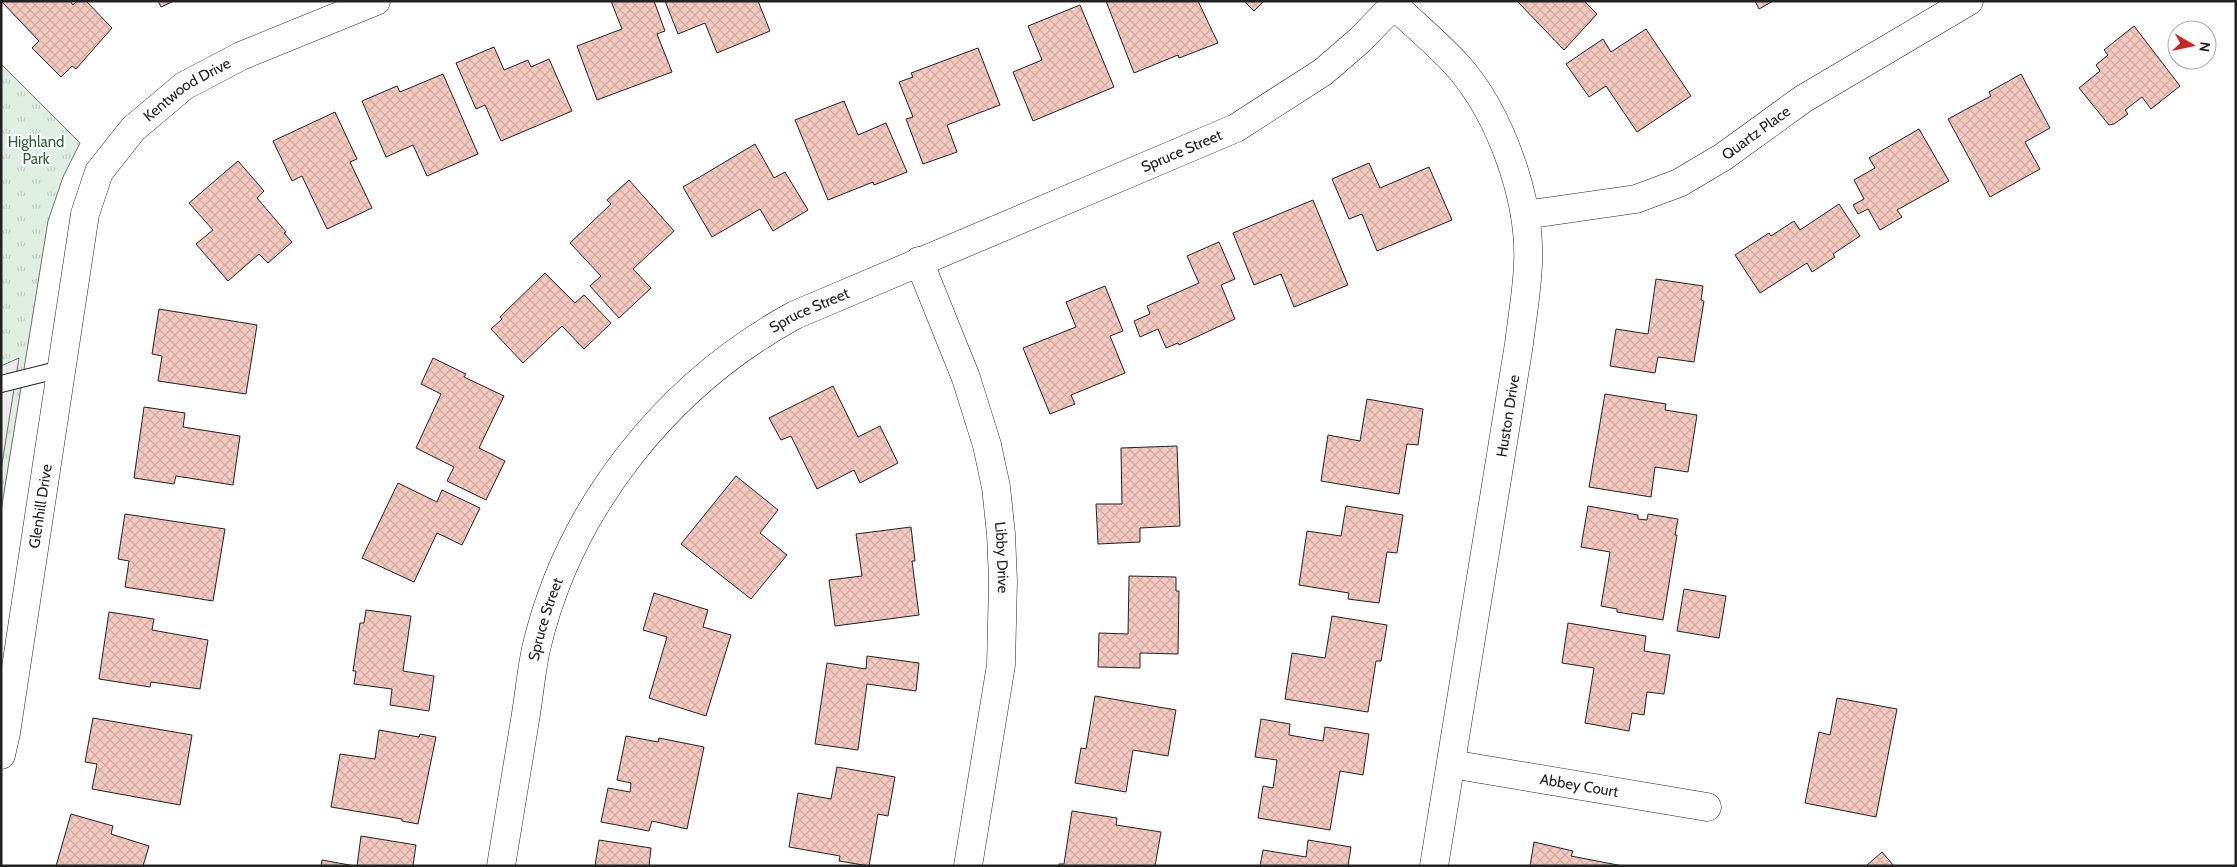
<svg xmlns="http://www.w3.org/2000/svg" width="2237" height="867" font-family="Cabin,sans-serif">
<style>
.grass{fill:url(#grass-tufts);stroke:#6f6f6f}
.parking{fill:#ededed;stroke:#6f6f6f}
.building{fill:url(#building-cross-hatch);stroke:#222}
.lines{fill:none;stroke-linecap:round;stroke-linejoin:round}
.lane-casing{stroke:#222;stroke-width:18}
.street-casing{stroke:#222;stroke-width:29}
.lane{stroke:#fff;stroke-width:16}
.street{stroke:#fff;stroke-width:28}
.labels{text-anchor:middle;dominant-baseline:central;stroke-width:4;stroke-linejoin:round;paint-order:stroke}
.street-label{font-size:15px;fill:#222;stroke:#fff}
.park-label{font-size:15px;fill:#2f5e38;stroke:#fff}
</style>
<defs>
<pattern id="grass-tufts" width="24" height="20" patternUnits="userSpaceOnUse" patternTransform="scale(1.25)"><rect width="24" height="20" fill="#e0efe3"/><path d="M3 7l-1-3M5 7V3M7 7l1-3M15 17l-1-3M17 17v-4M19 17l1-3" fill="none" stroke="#c0cdc2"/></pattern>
<pattern id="building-cross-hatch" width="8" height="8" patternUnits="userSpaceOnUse" patternTransform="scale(1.25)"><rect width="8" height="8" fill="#f3c9c0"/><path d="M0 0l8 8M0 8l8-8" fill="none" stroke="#d0aca5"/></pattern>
</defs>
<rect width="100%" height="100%" fill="#fff"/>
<path class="grass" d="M1 64 80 143 63 177 48 221 1 511Z"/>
<path class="parking" d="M19 358 1 470V366Z"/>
<g class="building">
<path d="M1 1H70L73 5 77 1H86L112 28 76 69 72 66 61 77 32 48 39 41Z"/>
<path d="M158 1H174L161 7Z"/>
<path d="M611 1H654L665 31 657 34 672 72 597 100 577 46 622 29Z"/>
<path d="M665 1H758L770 31 717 53 705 23 678 34Z"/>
<path d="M1106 1H1198L1218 43 1179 58 1178 55 1134 73Z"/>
<path d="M1244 1H1264L1254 11Z"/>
<path d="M1517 1H1584L1597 14 1564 50Z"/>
<path d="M1755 1H1773L1759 9Z"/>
<path d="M1080 5 1114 87 1033 121 1013 72 1042 60 1028 26Z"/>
<path d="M2134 26 2180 86 2151 109 2142 97 2125 110 2128 114 2114 124 2109 125 2079 88 2100 71 2096 65 2108 55 2104 50Z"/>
<path d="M1646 29 1691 96 1637 132 1606 86 1589 97 1566 64 1603 39 1611 52Z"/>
<path d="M494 47 504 70 528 60 531 67 549 59 572 111 501 141 485 105 476 109 456 63Z"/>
<path d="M978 48 1000 105 947 125 957 152 923 164 906 119 913 117 899 82 913 77 911 73Z"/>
<path d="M443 74 478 154 427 176 413 145 386 157 362 101 397 86 400 92Z"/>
<path d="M2021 74 2050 128 2025 142 2040 169 1990 197 1948 119 1991 96 1989 92Z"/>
<path d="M844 101 858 135 886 123 907 172 874 185 873 182 828 200 795 120Z"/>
<path d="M335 112 357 159 350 162 372 208 327 229 302 176 292 181 273 141Z"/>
<path d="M1919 129 1949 181 1897 210 1902 217 1880 230 1868 209 1858 214 1853 205 1864 199 1854 180 1875 168 1869 158Z"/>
<path d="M755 144 774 178 785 172 808 210 773 231 760 209 712 237 683 187Z"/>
<path d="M238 161 264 191 257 198 286 232 284 233 292 242 268 263 259 254 228 281 196 244 213 230 189 203Z"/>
<path d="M1369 163 1380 188 1429 167 1452 220 1377 251 1362 214 1349 219 1332 179Z"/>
<path d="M629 180 674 231 633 269 651 288 619 318 590 286 601 276 570 243 611 204 607 200Z"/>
<path d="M1313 200 1348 285 1294 307 1281 274 1254 285 1233 233Z"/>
<path d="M1839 204 1860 236 1833 254 1835 257 1812 272 1807 263 1760 293 1735 255 1769 233 1771 236 1794 221 1800 230Z"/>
<path d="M1219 242 1235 279 1221 285 1235 319 1179 345 1178 343 1166 348 1158 329 1140 337 1134 321 1150 314 1147 306 1199 283 1187 256Z"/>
<path d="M545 273 575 303 584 295 611 323 584 349 562 326 523 363 491 329 502 319 500 317Z"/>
<path d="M1656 279 1703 286 1701 300 1704 301 1694 362 1658 357 1655 373 1610 366 1616 329 1648 334Z"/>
<path d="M1105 286 1123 331 1110 336 1125 373 1071 395 1075 404 1050 414 1023 348 1076 327 1066 302Z"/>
<path d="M159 309 257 325 246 394 158 381 162 356 152 354Z"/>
<path d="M433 358 466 374 464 377 504 396 479 448 505 461 486 500 447 481 454 467 416 448 441 394 421 384Z"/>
<path d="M833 386 858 437 880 426 898 463 860 483 854 470 817 489 791 436 781 440 769 418Z"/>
<path d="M1605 394 1666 404 1665 410 1697 415 1688 472 1655 467 1651 497 1589 487Z"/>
<path d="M1367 399 1423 409 1418 445 1407 444 1399 494 1321 481 1328 435 1360 441Z"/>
<path d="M144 407 185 413 183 427 240 436 233 485 176 476 174 484 134 478Z"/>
<path d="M1177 446 1180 526 1140 528V542L1098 544 1096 504H1122L1121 448Z"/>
<path d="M736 476 778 510 760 533 787 555 751 599 681 544Z"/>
<path d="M398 483 437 502 442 490 480 508 462 545 437 533 414 582 362 558Z"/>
<path d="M1346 506 1403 515 1397 553 1387 552 1379 603 1348 599 1349 593 1299 585 1307 531 1341 536Z"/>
<path d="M1588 506 1638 515V519L1647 520 1648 514 1678 519 1675 535H1677L1663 620 1617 612V609L1601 606 1610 552 1581 547Z"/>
<path d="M125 514 225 529 213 601 125 587 129 561 118 559Z"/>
<path d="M911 527 915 561H912L919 615 835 626 829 580 862 576 856 534Z"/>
<path d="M1129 576 1176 577V591H1179L1178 654 1140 653V668L1098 667 1099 633 1128 634Z"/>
<path d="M1684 589 1726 596 1719 638 1677 631Z"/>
<path d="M654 593 708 610 703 627 731 635 706 716 649 698 667 637 643 630Z"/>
<path d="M366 610 411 616 403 671 434 676 429 711 390 705 392 689 354 684 356 671H353L360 623H364Z"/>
<path d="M109 612 154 619 152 630 208 640 200 689 151 682 150 687 99 679Z"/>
<path d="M1332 616 1387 625 1381 661H1376L1368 712 1285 699 1292 653 1325 658Z"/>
<path d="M1568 623 1646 636 1644 651 1670 655 1664 694 1647 692 1644 715 1632 713 1629 731 1585 723 1594 668 1562 663Z"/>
<path d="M867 656 919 663 916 691 867 684 858 750 815 744 827 663 866 669Z"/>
<path d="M1095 696 1176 710 1168 756 1133 750 1126 792 1075 783 1081 748 1086 749Z"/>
<path d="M1837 698 1897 709 1876 817 1805 803 1819 732 1830 735Z"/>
<path d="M93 718 192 735 180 805 92 789 97 764 85 762Z"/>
<path d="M1261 719 1290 724 1289 735 1323 741 1325 727 1369 734 1363 775 1340 771 1330 830 1258 818 1263 786 1273 788 1277 760 1255 757Z"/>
<path d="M379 730 419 737 420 734 436 737 418 824 402 821V819L331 807 340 754 375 759Z"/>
<path d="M626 736 658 742 659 738 704 747 687 829 652 821 649 831 601 822 608 788 630 792 631 783 617 780Z"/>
<path d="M837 767 895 777 888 816 878 814 869 866 839 861 840 856 789 847 798 793 831 799Z"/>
<path d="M1072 811 1117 818 1116 825 1161 832 1155 866H1059V864H1064Z"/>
<path d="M71 814 113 826 111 834 149 846 143 866H56Z"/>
<path d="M361 836 416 845 413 866H357Z"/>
<path d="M599 840 651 848 649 866H595Z"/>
<path d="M1308 840 1351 847 1348 866H1260L1263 850 1306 857Z"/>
<path d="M1534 842 1573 851 1571 856 1623 866H1530Z"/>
<path d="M1882 852 1894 866H1866Z"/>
<path d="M322 860 355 866H321Z"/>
</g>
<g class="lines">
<g class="lane-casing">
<path id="lane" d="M1 384 61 369"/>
</g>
<g class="street-casing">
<g id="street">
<path d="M1395 6C1416 26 1439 45 1458 66 1501 115 1531 200 1528 264 1527 291 1522 318 1519 344L1434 866"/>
<path id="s1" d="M1525 215 1636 199 1679 183 1723 157 1803 99 1969 1"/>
<path id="s2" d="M919 261 966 378 987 445 996 487 1001 534 1003 581 1001 665 968 866"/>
<path id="s3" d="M1 755 6 733 85 214 99 172 133 129 184 86 241 56 376 1"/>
<path id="s4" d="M1451 764 1707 807"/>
<path id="s5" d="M501 866C509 817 517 769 525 720 529 697 531 672 536 649 569 507 668 384 795 315L1236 128 1323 72 1360 40 1398 1"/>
</g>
</g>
<use href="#lane" class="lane"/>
<use href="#street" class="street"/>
</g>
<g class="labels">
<g class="street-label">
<text stroke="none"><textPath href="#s3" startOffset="714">Kentwood Drive</textPath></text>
<text stroke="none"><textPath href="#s1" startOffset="250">Quartz Place</textPath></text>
<text stroke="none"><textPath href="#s5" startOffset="1075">Spruce Street</textPath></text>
<text stroke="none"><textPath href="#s5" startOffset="670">Spruce Street</textPath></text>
<text transform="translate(1508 416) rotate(-81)">Huston Drive</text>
<text stroke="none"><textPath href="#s3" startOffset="252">Glenhill Drive</textPath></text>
<text stroke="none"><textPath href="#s2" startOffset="310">Libby Drive</textPath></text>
<text stroke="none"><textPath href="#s5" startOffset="251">Spruce Street</textPath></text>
<text stroke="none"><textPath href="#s4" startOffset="130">Abbey Court</textPath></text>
</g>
<g class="park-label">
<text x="36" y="142">Highland<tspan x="36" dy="17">Park</tspan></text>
</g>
</g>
<rect width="2237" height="867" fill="none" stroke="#222222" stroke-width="5"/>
<g transform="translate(2192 45) rotate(99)"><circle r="24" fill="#ffffff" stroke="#a7a7a7"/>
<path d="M0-4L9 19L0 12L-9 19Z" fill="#c62828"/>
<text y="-8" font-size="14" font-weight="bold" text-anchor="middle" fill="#222222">N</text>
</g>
</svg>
